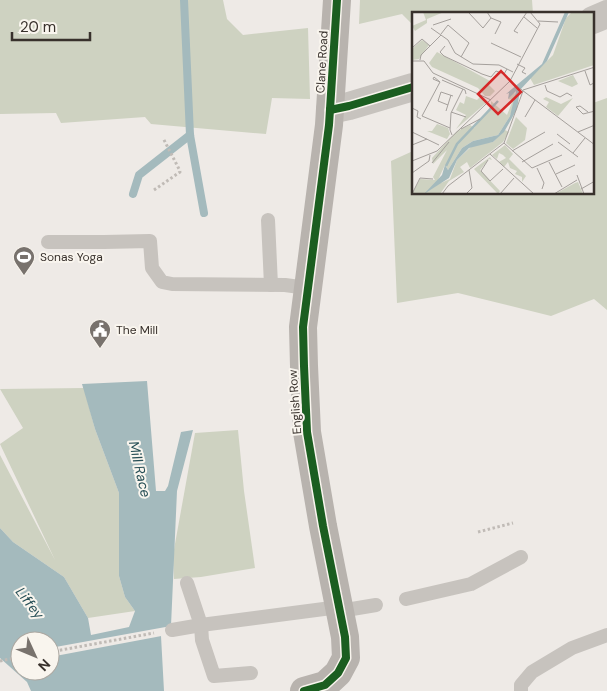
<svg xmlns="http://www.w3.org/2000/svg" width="607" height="691" font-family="'DM Sans',sans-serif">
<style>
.green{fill:#ced2c1}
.water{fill:#a4babd;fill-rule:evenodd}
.pier{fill:#eeeae6}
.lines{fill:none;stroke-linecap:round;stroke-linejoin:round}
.stream{stroke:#a4babd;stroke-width:8}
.path{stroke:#c0bbb6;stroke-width:3;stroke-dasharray:2.5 2.5;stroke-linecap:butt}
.service{stroke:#c7c3be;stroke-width:14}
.tertiary{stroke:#c7c3be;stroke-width:28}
.secondary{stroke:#b8b3ae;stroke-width:28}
.cycleway-casing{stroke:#f9f5ee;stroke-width:11}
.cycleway{stroke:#1b5e20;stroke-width:8}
.labels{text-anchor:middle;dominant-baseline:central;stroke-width:4;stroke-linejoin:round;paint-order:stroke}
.street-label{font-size:12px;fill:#38312c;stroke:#f9f5ee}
.poi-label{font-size:12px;fill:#38312c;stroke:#f9f5ee;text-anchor:start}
.water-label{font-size:14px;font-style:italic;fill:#264e55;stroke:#f9f5ee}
.inset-river{fill:none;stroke:#a4babd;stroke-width:2.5}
.inset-road{fill:none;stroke:#a5a09c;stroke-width:1}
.view{fill:#d62828;fill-opacity:0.15;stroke:#d62828;stroke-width:2.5}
.inset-edge{fill:none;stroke:#38312c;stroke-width:2.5}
</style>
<rect width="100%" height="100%" fill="#eeeae6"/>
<g class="green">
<path d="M0 0H223L227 19 243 35 308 28 310 99 272 98 266 134 151 124 145 117 61 123 56 113 0 114Z"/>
<path d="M360 0H532L533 14H413V25L402 14 359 24Z"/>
<path d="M607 98V310L594 299 551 316 458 293 397 303 391 161 413 151V194H593V103Z"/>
<path d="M84 388 95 429 119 493V576L125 597 135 611 88 618 64 577 13 542 0 528V455L55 560 0 444 23 428 0 389Z"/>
<path d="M238 430 244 491 255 568 201 577 174 579 173 555 195 433Z"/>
</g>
<path class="water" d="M147 381 156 491H165L168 486 181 432 193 430 177 491 171 626 161 636 164 691H31L27 682 0 658V528L13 542 64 577 88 618 91 635 129 627 135 611 125 597 119 576V493L95 429 82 384ZM20 641H50V671H20Z"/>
<path class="pier" d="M171 626 172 634 50 657V648Z"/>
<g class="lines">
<g class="stream">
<path d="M184 0 190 135 204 213"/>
<path d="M133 194 139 175 190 135"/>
</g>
<g class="path">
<path d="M154 190 180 172 179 169 163 138"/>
<path d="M478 532 513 523"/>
<path d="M50 652 154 633"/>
<path d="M0 661 20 657"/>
</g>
<g class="service">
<path d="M268 220 271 285"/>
<path d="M48 242H104L150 241 152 268 162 282 172 284 285 285 307 288"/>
<path d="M187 583 201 625 202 640 214 676 251 673"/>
<path d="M406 599 471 584 521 557"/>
<path d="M340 611 376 605"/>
<path d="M172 630 201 625 339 607"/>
<path d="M521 691V685L532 672 572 648 607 635"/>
</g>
<g class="tertiary">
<path d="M593 20 607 14"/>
<path d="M330 110 349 106 413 87"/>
</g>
<path class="secondary" d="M304 691 325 685 338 673 346 658 345 637 323 526 307 432 304 366 303 327 329 125 337 0"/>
<g class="cycleway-casing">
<g id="cycleway">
<path d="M330 110 349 106 413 87"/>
<path d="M304 691 325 685 338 673 346 658 345 637 323 526 307 432 304 366 303 327 329 125 337 0"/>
</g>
</g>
<use href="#cycleway" class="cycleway"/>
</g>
<defs>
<g id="stadium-pin" transform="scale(1.125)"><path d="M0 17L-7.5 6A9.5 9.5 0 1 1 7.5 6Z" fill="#78726d" stroke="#f9f5ee"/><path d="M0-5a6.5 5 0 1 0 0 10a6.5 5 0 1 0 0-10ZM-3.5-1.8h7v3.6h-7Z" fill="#fff"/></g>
<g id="civic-pin" transform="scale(1.125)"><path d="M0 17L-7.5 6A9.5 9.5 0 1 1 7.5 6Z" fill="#78726d" stroke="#f9f5ee"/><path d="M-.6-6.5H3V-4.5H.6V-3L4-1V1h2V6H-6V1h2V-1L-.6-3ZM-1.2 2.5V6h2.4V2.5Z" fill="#fff"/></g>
</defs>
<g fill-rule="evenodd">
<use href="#stadium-pin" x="24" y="257"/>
<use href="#civic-pin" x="100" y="330"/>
</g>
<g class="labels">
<g class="street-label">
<text transform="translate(322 62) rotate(-87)">Clane Road</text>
<text transform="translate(295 402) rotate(-94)">English Row</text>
</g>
<g class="poi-label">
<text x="40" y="257">Sonas Yoga</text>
<text x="116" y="330">The Mill</text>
</g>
<g class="water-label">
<text transform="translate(140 469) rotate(77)">Mill Race</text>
<text transform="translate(30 603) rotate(52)">Liffey</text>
</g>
</g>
<g transform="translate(412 12)">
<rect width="182" height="182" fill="#eeeae6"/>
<path d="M11 0H32L15 7V11L3 19 0 14 14 8ZM160 0H182V53L122 73 118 66 141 43 154 6ZM10 28 17 33 7 47 0 48V37ZM25 40 78 69 77 73 83 79 78 84H73L66 76 20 55 17 51ZM161 63 166 72 160 75 146 69ZM102 78 104 88 98 104 86 123 61 129 50 136 36 158 33 153 26 168 29 171 38 167 45 148 61 133 81 130 93 118 97 120 91 130 58 156 55 150 48 155 52 160 37 169 28 182H0L8 167 23 168 21 165 35 138 21 152 20 146 45 119 58 113 62 116 79 94V89L95 103 101 88 96 87ZM54 84 65 88 69 84 75 90 44 117 54 103 44 98 48 90 52 92ZM134 85 149 92 161 86 146 104 134 95 137 90 131 87ZM104 105 115 116 113 128 101 137 94 131ZM25 112 36 116 38 122 35 127 15 119H20ZM93 133 101 142 97 147 114 164 110 170V165L103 162 105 159 98 156 96 150 92 155 87 150 94 146 91 143 87 141 85 147 80 143ZM78 145 80 148 77 147 68 158 88 179 86 182 62 157ZM166 170 171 182H143L163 171Z" fill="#ced2c1"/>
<path d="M153 0H157L135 49 108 78 105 97 92 120 81 130 57 136 45 148 37 166 12 182 30 163 33 153 36 158 50 136 61 129 86 123 98 104 104 79 96 87 97 81 94 82 130 52Z" fill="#a4babd"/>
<path class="inset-river" d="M34 154 45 132 86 89"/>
<path class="inset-road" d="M57 1 71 16 79 6 75 0M112 5 125 16M79 6 89 10 83 22M126 9 146 10M21 13 39 7M19 16 36 28 43 41 61 52 87 53 101 60M106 21 102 19 115 0M29 22 36 13 57 31 49 45M79 31 109 45M33 34 28 40 32 44 70 62 79 65 84 59 92 62 95 57M0 36 10 27 18 34M8 48 9 43 29 23M0 49H12L21 61 79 88M105 52 113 56 110 60 114 62M173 59 178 73 182 71M30 68 53 78 54 82M98 69 183 133M28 70 22 65 21 67 28 70 10 104 38 116M133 73 135 79 148 85 155 81 160 84M111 78 183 55M36 93 26 89 29 80 41 84M0 96 6 99 5 105 9 107M34 99 39 83M39 100 54 105M176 100 168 94 164 95 171 102 183 99M113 105 123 88M49 117 68 107M0 120 27 133M166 120 183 113M145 122 158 132M40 123 38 118 39 101 51 77M146 130 166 145M92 131 120 156 150 143M0 133 15 127M100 139 133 120M161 141 173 126M78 142 122 182M76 148 69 159 78 169 91 157M0 149 25 139 98 69 128 12 118 0M110 150 141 132M137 150 150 175M20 151 37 130M125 156 132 171 130 177M0 161 17 149 18 143M144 162 163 153M165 163 172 182M169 177 183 169M0 182 8 166 21 167M30 182 36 174 92 131 111 79M54 182 60 176 57 158M88 182 102 166M142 182 165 168"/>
<path class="view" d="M89 59 109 80 86 102 66 82Z"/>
<rect width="182" height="182" class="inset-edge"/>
</g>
<g transform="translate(35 656) rotate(134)"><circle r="24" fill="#f9f5ee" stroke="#aca7a0"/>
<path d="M0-4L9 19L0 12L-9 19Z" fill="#78726d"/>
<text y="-8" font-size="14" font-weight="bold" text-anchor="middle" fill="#38312c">N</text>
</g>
<path d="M12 32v8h78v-8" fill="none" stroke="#38312c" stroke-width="2.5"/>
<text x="20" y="32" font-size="15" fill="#38312c" stroke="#f9f5ee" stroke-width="4" paint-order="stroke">20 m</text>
</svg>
